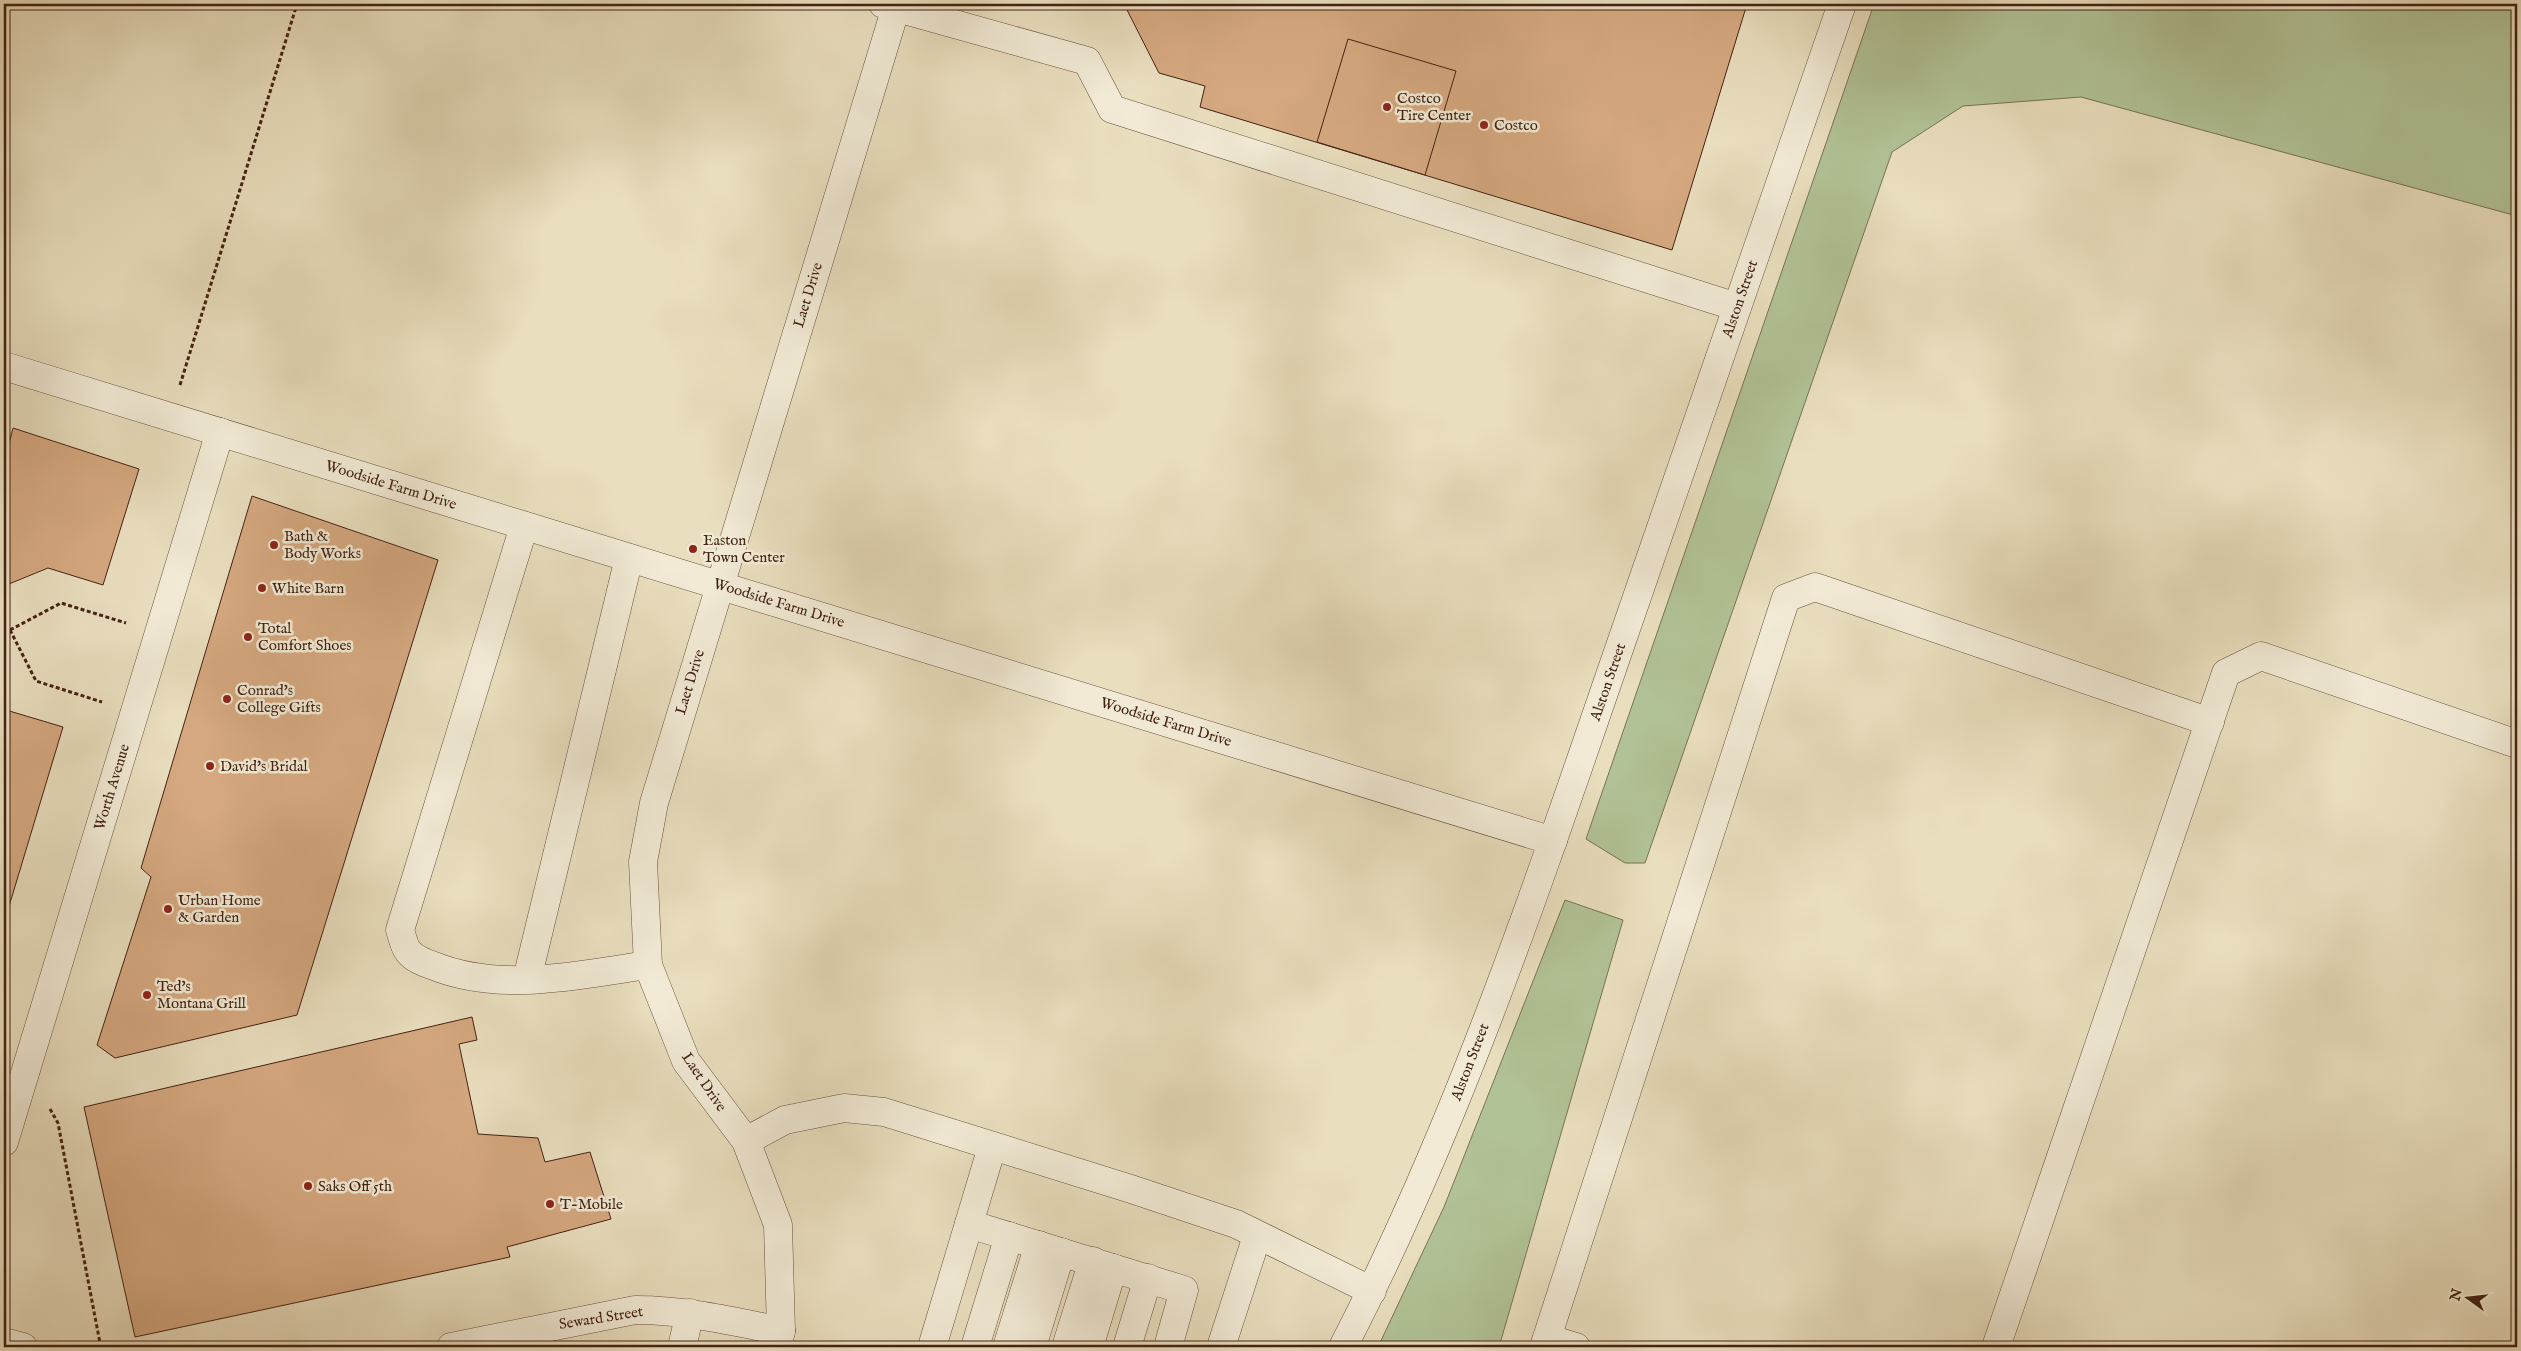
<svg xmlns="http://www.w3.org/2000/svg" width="2521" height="1351" font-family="'IM FELL English',serif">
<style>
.green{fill:#b1c296;stroke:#7a7254}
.building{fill:#d5a880;stroke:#442213}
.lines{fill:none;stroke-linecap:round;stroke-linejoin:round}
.minor-casing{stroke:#6d513e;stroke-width:29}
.path{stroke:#442213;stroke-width:3;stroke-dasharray:4 2.5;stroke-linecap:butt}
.minor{stroke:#f1ead5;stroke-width:28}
.poi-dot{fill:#8f2418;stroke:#f1ead5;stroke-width:2}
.labels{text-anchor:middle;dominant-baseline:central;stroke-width:5;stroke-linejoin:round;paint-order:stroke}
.poi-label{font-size:15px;fill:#442213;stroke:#f1ead5;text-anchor:start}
.street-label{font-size:15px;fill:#442213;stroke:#f1ead5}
</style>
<rect width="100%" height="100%" fill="#e9debe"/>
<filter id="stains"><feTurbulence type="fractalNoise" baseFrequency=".004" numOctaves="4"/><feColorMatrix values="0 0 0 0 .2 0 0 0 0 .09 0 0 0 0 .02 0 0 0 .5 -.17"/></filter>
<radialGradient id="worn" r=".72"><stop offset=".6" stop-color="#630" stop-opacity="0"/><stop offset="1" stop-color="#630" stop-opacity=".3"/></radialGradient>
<g class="green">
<path d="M1874 4H2517V216L2081 97 1963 106 1892 152 1645 863H1625L1586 839Z"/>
<path d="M1565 900 1623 920 1499 1347H1378L1444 1207Z"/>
</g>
<g class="building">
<path d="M1124 4H1747L1672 250 1200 107 1205 86 1159 73Z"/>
<path d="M1348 39 1456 71 1425 175 1317 142Z"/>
<path d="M13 428 139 469 103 585 48 568 4 586V447L8 448Z"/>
<path d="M252 496 438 560 297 1015 115 1058 97 1045 151 877 141 868Z"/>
<path d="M4 707 6 710 63 727 4 923Z"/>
<path d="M472 1017 477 1040 459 1044 478 1134 538 1138 545 1162 590 1152 611 1219 507 1247 510 1257 135 1337 84 1107Z"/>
</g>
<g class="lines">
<g class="minor-casing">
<g id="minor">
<path d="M883 4 1087 61 1112 109 1737 307"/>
<path d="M4 366 1553 841"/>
<path d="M524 526 400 930C402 936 404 946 408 951 414 959 425 963 434 966 502 993 578 975 648 965"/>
<path d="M527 979 629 558"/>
<path d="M746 1141 785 1120 844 1108 884 1112 1131 1189 1236 1224 1372 1291"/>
<path d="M4 1142 220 432"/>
<path d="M969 1224 1184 1290 1168 1347"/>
<path d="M1547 1338 1576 1347"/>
<path d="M4 1342 23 1347"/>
<path d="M451 1347 635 1310C685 1310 733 1321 781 1331"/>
<path d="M682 1347 690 1313"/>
<path d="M777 1347 781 1331 778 1225 746 1141 686 1061 648 965 643 862 654 803 897 4"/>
<path d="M932 1347 992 1147"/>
<path d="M975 1347 1009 1236"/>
<path d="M1007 1347 1039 1245"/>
<path d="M1032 1347 1061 1252"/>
<path d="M1066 1347 1093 1261"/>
<path d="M1089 1347 1113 1268"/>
<path d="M1127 1347 1148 1278"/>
<path d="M1221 1347 1257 1236"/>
<path d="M1343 1347C1453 1134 1531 905 1609 678 1687 454 1764 229 1842 4"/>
<path d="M1544 1347 1786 598 1815 587 2210 722"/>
<path d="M1996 1347 2226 673 2261 656 2517 744"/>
</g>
</g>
<g class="path">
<path d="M180 385 297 4"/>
<path d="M4 628 10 630 61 603 126 623"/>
<path d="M10 630 36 681 102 702"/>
<path d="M50 1109 58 1123 100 1343"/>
</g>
<use href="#minor" class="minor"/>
</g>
<g class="poi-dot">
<circle cx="1387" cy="107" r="5"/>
<circle cx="1484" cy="125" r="5"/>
<circle cx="274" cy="545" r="5"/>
<circle cx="693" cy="549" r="5"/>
<circle cx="262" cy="588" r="5"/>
<circle cx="248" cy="637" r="5"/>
<circle cx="227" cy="699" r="5"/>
<circle cx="210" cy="766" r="5"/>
<circle cx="168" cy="909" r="5"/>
<circle cx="147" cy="995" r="5"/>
<circle cx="308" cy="1186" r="5"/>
<circle cx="550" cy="1204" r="5"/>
</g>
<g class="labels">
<g class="poi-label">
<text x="1397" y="98">Costco<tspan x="1397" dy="17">Tire Center</tspan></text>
<text x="1494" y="125">Costco</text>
<text x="284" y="536">Bath &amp;<tspan x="284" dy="17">Body Works</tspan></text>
<text x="703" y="540">Easton<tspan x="703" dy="17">Town Center</tspan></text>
<text x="272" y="588">White Barn</text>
<text x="258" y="628">Total<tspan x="258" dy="17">Comfort Shoes</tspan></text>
<text x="237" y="690">Conrad's<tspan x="237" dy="17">College Gifts</tspan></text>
<text x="220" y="766">David's Bridal</text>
<text x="178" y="900">Urban Home<tspan x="178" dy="17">&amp; Garden</tspan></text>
<text x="157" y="986">Ted's<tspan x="157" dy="17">Montana Grill</tspan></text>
<text x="318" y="1186">Saks Off 5th</text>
<text x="560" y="1204">T-Mobile</text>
</g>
<g class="street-label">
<text transform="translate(808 295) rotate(-73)">Laet Drive</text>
<text transform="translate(1740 299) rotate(-71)">Alston Street</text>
<text transform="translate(391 485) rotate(17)">Woodside Farm Drive</text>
<text transform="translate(779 603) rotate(17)">Woodside Farm Drive</text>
<text transform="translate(690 682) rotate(-73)">Laet Drive</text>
<text transform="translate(1608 682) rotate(-71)">Alston Street</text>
<text transform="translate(1166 722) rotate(17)">Woodside Farm Drive</text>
<text transform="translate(112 787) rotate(-73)">Worth Avenue</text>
<text transform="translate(1470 1062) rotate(-69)">Alston Street</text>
<text transform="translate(704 1082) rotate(56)">Laet Drive</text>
<text transform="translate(601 1318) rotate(-9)">Seward Street</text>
</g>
</g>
<rect width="2521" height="1351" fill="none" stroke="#e9debe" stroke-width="20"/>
<rect x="5" y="5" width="2511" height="1341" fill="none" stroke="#442213" stroke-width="2.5"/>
<rect x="10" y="10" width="2501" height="1331" fill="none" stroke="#442213"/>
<g transform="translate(2468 1298) rotate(285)" stroke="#f1ead5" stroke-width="4" paint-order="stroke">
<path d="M0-4L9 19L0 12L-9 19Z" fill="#442213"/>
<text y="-8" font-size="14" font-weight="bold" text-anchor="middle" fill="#442213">N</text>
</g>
<rect width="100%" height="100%" filter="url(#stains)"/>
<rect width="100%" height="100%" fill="url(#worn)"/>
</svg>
